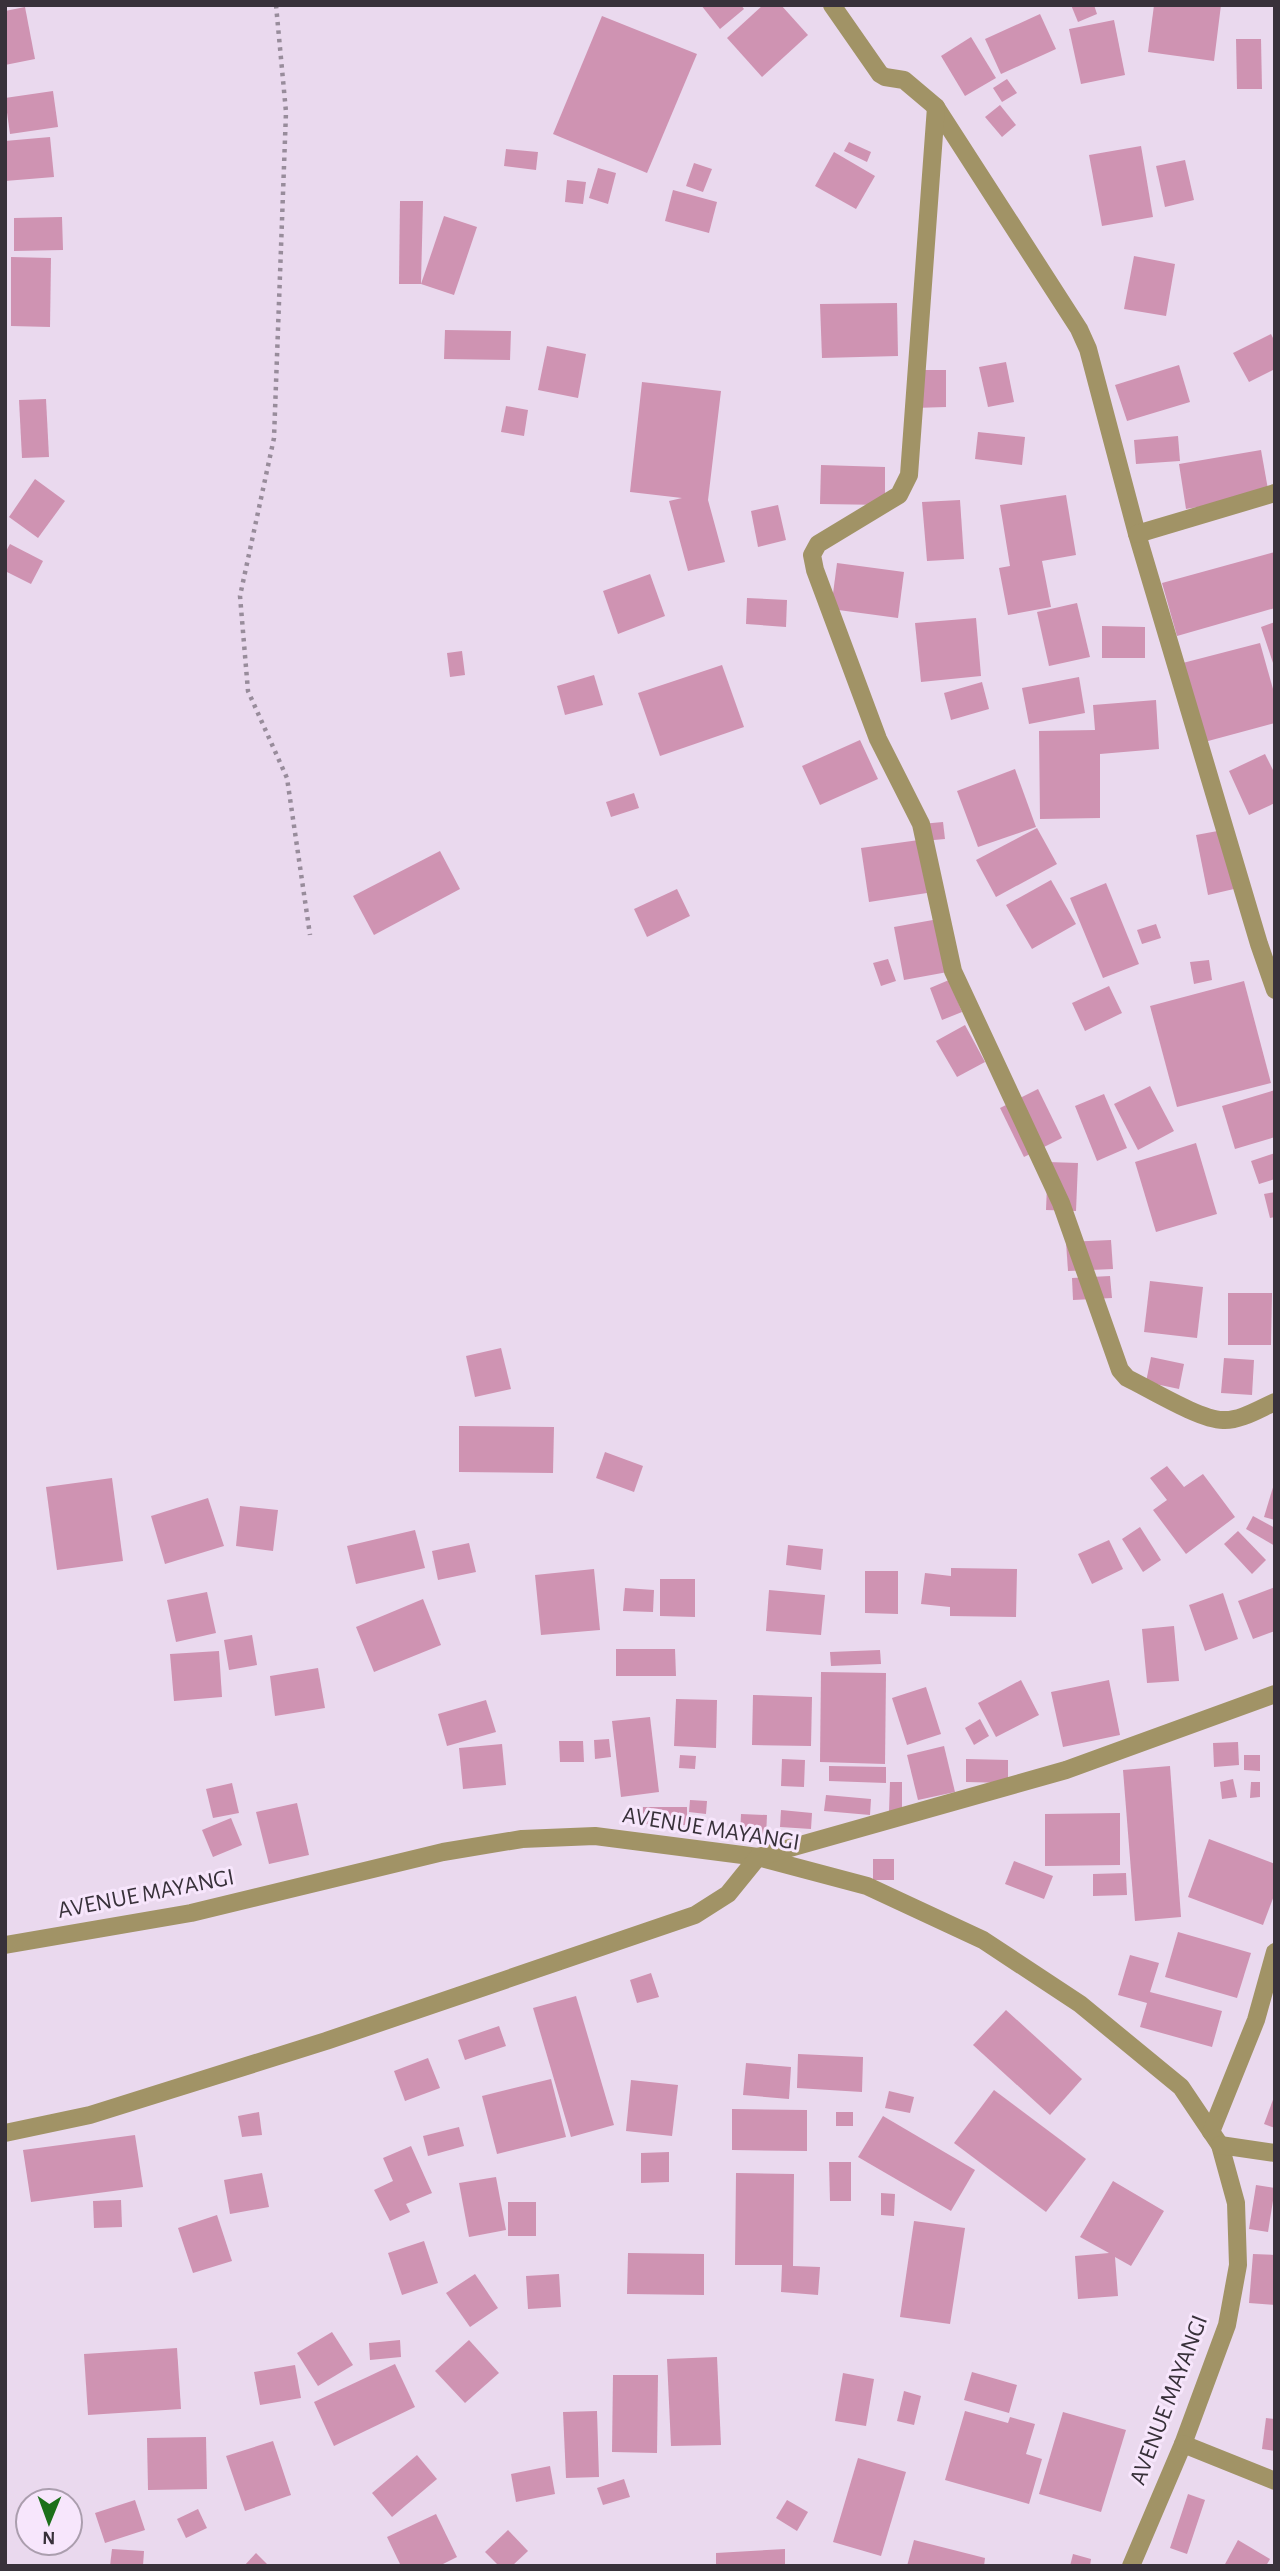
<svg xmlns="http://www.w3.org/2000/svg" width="1280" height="2571" font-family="'Alegreya Sans',sans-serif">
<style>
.building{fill:#cf93b2}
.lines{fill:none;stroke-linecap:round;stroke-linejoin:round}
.path{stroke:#988c9b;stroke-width:4.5;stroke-dasharray:3.5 5;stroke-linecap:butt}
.minor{stroke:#a19366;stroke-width:18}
.labels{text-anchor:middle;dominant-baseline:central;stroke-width:6;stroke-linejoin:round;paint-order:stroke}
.street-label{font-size:24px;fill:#38313a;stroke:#f7e6fc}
</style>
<rect width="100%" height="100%" fill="#ead9ee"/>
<g class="building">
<path d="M701 5H741L744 9 720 29Z"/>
<path d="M763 5H781L808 35 762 77 727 38Z"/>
<path d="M1071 5H1094L1097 14 1078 22Z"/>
<path d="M1154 5H1221L1214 61 1148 52Z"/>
<path d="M25 7 35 59 5 65V11Z"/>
<path d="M1040 14 1056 49 1001 74 985 39Z"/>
<path d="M602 16 697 54 647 173 553 134Z"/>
<path d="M1114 20 1125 75 1081 84 1069 29Z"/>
<path d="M971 37 996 78 965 96 941 56Z"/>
<path d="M1236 39H1261L1262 89H1237Z"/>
<path d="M1007 79 1017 93 1002 102 993 88Z"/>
<path d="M53 91 58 127 10 134 5 98Z"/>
<path d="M1000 105 1016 125 1002 137 985 117Z"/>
<path d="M50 137 54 177 5 181V141Z"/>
<path d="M849 142 871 152 867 162 844 151Z"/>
<path d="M1141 146 1153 217 1102 226 1089 155Z"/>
<path d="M506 149 538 152 536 170 504 166Z"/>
<path d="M834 152 875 176 856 209 815 186Z"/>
<path d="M1185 160 1194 200 1165 207 1156 166Z"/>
<path d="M694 163 712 169 703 192 686 186Z"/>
<path d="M598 168 616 173 608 204 589 198Z"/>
<path d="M567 180 586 182 583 204 565 202Z"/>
<path d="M673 190 717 202 709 233 665 221Z"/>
<path d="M400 201H423L421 284H399Z"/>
<path d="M444 216 477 227 454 295 421 284Z"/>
<path d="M62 217 63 250 14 251V218Z"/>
<path d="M1134 256 1175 264 1166 316 1124 309Z"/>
<path d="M11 257 51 258 50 327 11 326Z"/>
<path d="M897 303 898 356 822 358 820 304Z"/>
<path d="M445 330 511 331 510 360 444 359Z"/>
<path d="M1271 334 1275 342V369L1249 382 1233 353Z"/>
<path d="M547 346 586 354 578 398 538 390Z"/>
<path d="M1006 362 1014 402 988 407 979 367Z"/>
<path d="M1179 365 1190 402 1127 421 1115 385Z"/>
<path d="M914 370H946V407L914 408Z"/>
<path d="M642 382 721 391 708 500 725 562 688 571 669 501 682 498 630 492Z"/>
<path d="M46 399 49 457 22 458 19 400Z"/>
<path d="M506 406 528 410 524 436 501 432Z"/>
<path d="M978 432 1025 437 1022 465 975 459Z"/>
<path d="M1178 436 1180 461 1136 464 1134 440Z"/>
<path d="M1261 450 1269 495 1186 509 1179 464Z"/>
<path d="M821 465 885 467V505L820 504Z"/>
<path d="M35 479 65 501 38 538 9 517Z"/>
<path d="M1066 495 1076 555 1042 561 1051 607 1008 615 999 568 1010 566 1000 505Z"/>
<path d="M960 500 964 559 927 561 922 502Z"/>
<path d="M778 505 786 540 758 547 751 511Z"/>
<path d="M10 544 43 561 31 584 5 571V553Z"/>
<path d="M1275 552V608L1177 636 1162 583Z"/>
<path d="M837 563 904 572 898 618 831 609Z"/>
<path d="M650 574 665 616 618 634 603 591Z"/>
<path d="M747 598 787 600 786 627 746 624Z"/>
<path d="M1077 603 1090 657 1049 666 1037 612Z"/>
<path d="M976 618 981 676 921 682 915 623Z"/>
<path d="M1275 622V666H1274L1261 627Z"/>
<path d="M1102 626 1145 627V658H1102Z"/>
<path d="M1260 643 1275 696V723L1197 744 1175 665Z"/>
<path d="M462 651 465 675 450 677 447 653Z"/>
<path d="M722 665 744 727 660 756 638 693Z"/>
<path d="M594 675 603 705 565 715 557 686Z"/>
<path d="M1079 677 1085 713 1029 724 1022 688Z"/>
<path d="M982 682 989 709 951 720 944 693Z"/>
<path d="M1156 700 1159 749 1100 754V818L1040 819 1039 731 1095 730 1093 705Z"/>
<path d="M860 740 878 779 820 805 802 766Z"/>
<path d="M1265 754 1275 774V803L1249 815 1229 771Z"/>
<path d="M1015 769 1036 827 978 847 957 791Z"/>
<path d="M634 793 639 808 611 817 606 802Z"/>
<path d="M943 822 945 839 923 841 921 824Z"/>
<path d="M1037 828 1057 864 996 897 976 860Z"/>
<path d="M1223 830 1234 889 1208 895 1196 835Z"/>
<path d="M919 840 927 893 869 902 861 848Z"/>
<path d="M440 851 460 889 374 935 353 896Z"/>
<path d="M1051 880 1076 924 1032 949 1006 905Z"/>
<path d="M1106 883 1139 964 1103 978 1070 898Z"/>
<path d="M677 889 690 916 647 937 634 909Z"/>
<path d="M944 918 953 971 904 980 894 927Z"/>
<path d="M1156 924 1161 938 1142 944 1137 930Z"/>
<path d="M888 959 896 981 881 986 873 963Z"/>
<path d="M1209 960 1212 980 1194 984 1190 962Z"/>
<path d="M949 980 962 1012 942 1020 930 988Z"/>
<path d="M1244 981 1271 1083 1177 1107 1150 1006Z"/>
<path d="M1109 986 1122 1013 1085 1031 1072 1003Z"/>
<path d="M965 1025 985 1062 957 1077 936 1041Z"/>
<path d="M1150 1086 1174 1131 1138 1150 1114 1104Z"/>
<path d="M1038 1089 1062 1138 1024 1157 1000 1108Z"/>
<path d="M1275 1090V1137L1235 1149 1222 1106Z"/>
<path d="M1104 1094 1127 1148 1097 1161 1075 1106Z"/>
<path d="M1196 1143 1217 1214 1156 1232 1135 1162Z"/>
<path d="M1275 1153V1179L1259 1184 1251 1161Z"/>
<path d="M1048 1162 1078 1163 1076 1211 1046 1210Z"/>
<path d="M1275 1192V1217L1270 1218 1264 1194Z"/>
<path d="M1111 1240 1113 1269 1068 1271 1066 1242Z"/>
<path d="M1110 1276 1112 1298 1073 1300 1072 1278Z"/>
<path d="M1150 1281 1203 1287 1197 1338 1144 1332Z"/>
<path d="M1228 1293H1272L1271 1345H1228Z"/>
<path d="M501 1348 511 1389 475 1397 466 1356Z"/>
<path d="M1151 1357 1184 1364 1179 1389 1146 1382Z"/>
<path d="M1224 1358 1254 1360 1252 1395 1221 1393Z"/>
<path d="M459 1426 554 1427 553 1473 459 1472Z"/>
<path d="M605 1452 643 1466 634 1492 596 1478Z"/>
<path d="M1167 1466 1184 1487 1203 1474 1235 1517 1186 1554 1153 1510 1167 1500 1150 1478Z"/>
<path d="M112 1478 123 1561 57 1570 46 1487Z"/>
<path d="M1274 1484H1275V1520L1264 1517Z"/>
<path d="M208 1498 224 1546 165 1564 151 1516Z"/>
<path d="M240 1506 278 1510 273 1551 236 1546Z"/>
<path d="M1253 1516 1275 1528V1546L1246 1529Z"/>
<path d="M1140 1527 1161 1560 1143 1572 1122 1539Z"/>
<path d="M415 1530 425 1568 356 1584 347 1546Z"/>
<path d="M1238 1531 1266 1560 1252 1574 1224 1544Z"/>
<path d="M1109 1540 1123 1569 1092 1584 1078 1554Z"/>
<path d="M469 1543 476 1572 438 1580 432 1551Z"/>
<path d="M788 1545 823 1549 821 1570 786 1565Z"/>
<path d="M951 1568 1017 1569 1016 1617 950 1616V1607L921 1604 925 1573 951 1576Z"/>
<path d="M594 1569 600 1630 541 1635 535 1575Z"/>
<path d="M865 1571H898V1614L865 1613Z"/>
<path d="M660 1579H695V1617L660 1616Z"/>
<path d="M1275 1587V1631L1253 1639 1238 1601Z"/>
<path d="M625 1588 654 1590 653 1612 623 1611Z"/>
<path d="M769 1590 825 1595 821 1635 766 1631Z"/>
<path d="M207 1592 216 1633 176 1642 167 1600Z"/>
<path d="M1223 1593 1238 1639 1205 1651 1189 1605Z"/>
<path d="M423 1599 441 1645 374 1672 356 1627Z"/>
<path d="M1174 1626 1179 1681 1147 1683 1142 1629Z"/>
<path d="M252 1635 257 1665 229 1670 224 1640Z"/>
<path d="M616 1649H675L676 1676H616Z"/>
<path d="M880 1650 881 1664 831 1666 830 1652Z"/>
<path d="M219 1651 222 1697 174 1701 170 1654Z"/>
<path d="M318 1668 325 1708 275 1716 270 1676Z"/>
<path d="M821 1672 886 1673 885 1764 820 1762Z"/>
<path d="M1021 1680 1039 1715 996 1737 978 1703Z"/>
<path d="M1109 1680 1120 1735 1063 1747 1051 1692Z"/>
<path d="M926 1687 941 1734 907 1745 892 1698Z"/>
<path d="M753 1695 812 1697 811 1746 752 1745Z"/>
<path d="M676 1699 717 1700 716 1748 674 1746Z"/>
<path d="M486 1700 496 1732 447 1746 438 1714Z"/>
<path d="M650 1717 659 1792 621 1797 612 1721Z"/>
<path d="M980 1719 989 1736 974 1745 965 1728Z"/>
<path d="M609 1739 611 1757 595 1759 594 1740Z"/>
<path d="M559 1741H583L584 1762H560Z"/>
<path d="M1238 1742 1239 1765 1214 1767 1213 1743Z"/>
<path d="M502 1744 506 1785 463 1789 459 1748Z"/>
<path d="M944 1746 955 1792 918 1800 907 1755Z"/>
<path d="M680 1755 696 1756 695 1769 679 1768Z"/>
<path d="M1244 1755H1260V1771L1244 1770Z"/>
<path d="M782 1759 805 1760 804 1787 781 1786Z"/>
<path d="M966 1759 1008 1760V1783L966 1782Z"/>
<path d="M829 1766 886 1767V1783L829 1781Z"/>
<path d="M1170 1766 1181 1917 1135 1921 1123 1770Z"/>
<path d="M1233 1779 1237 1797 1222 1799 1220 1782Z"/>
<path d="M890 1782H902V1812H889Z"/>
<path d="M1251 1782H1260V1797L1250 1798Z"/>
<path d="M232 1783 239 1813 213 1818 206 1789Z"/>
<path d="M826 1795 871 1799 870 1815 824 1811Z"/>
<path d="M690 1800 707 1801 706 1814 689 1812Z"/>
<path d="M297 1803 309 1855 269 1864 256 1812Z"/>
<path d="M643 1807H687V1825L643 1824Z"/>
<path d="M781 1810 812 1813 811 1829 780 1827Z"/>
<path d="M1120 1813V1865L1045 1866V1814Z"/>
<path d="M741 1814 767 1815 766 1836H740Z"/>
<path d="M231 1818 242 1845 213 1857 202 1830Z"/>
<path d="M1209 1839 1275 1864V1893L1263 1925 1188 1897Z"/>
<rect x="873" y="1859" width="21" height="21"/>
<path d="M1014 1861 1053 1876 1044 1899 1005 1884Z"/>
<path d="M1126 1873 1127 1895 1093 1896V1874Z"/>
<path d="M1178 1932 1251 1953 1237 1998 1165 1977Z"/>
<path d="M1130 1955 1159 1963 1150 1992 1222 2011 1212 2047 1140 2027 1147 2003 1118 1995Z"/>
<path d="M651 1973 659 1997 637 2003 630 1980Z"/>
<path d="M576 1996 614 2125 571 2137 533 2008Z"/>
<path d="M1006 2010 1082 2079 1050 2115 973 2045Z"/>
<path d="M499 2026 506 2046 465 2060 458 2040Z"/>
<path d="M798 2054 863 2057 862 2092 797 2088Z"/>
<path d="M428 2058 440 2088 405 2101 394 2071Z"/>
<path d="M746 2063 791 2067 789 2099 743 2095Z"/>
<path d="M551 2079 566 2137 497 2154 482 2096Z"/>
<path d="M631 2080 678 2085 672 2136 626 2131Z"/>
<path d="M994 2090 1086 2159 1046 2212 954 2143Z"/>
<path d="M889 2091 914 2097 910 2113 885 2108Z"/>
<path d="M1274 2097H1275V2128L1264 2124Z"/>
<path d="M732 2109 807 2110V2151L732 2150Z"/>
<path d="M259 2112 262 2135 242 2137 238 2116Z"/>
<rect x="836" y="2112" width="17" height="14"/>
<path d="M883 2116 975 2170 951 2211 858 2157Z"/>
<path d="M459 2127 464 2146 428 2156 423 2136Z"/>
<path d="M135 2135 143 2187 31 2202 23 2150Z"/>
<path d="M411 2146 432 2193 406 2204 410 2212 390 2221 374 2190 393 2181 383 2158Z"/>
<path d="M669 2152V2182L641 2183V2153Z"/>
<path d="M829 2162H851V2201H830Z"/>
<path d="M262 2173 269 2207 230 2214 224 2180Z"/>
<path d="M736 2173 794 2174 793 2266 820 2267 818 2295 781 2292 782 2265H735Z"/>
<path d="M496 2177 506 2230 469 2237 459 2183Z"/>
<path d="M1113 2181 1164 2211 1131 2266 1115 2257 1118 2296 1078 2299 1075 2256 1109 2253 1080 2237Z"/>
<path d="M1256 2185 1275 2188 1268 2232 1249 2229Z"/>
<path d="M881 2193 895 2194 894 2216 881 2215Z"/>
<path d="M121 2200 122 2227 94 2228 93 2201Z"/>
<rect x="508" y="2202" width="28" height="34"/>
<path d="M217 2215 232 2261 193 2273 178 2228Z"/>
<path d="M914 2221 965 2228 950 2324 900 2317Z"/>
<path d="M424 2241 438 2283 402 2295 388 2253Z"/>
<path d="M628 2253 704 2254V2295L627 2294Z"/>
<path d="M1253 2254 1275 2255V2305L1249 2303Z"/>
<path d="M475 2274 498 2308 470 2327 446 2293Z"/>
<path d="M559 2274 561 2307 528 2309 526 2276Z"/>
<path d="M332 2332 353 2365 318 2386 297 2353Z"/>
<path d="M400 2340 401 2357 370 2360 369 2343Z"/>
<path d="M469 2340 499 2373 465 2403 435 2371Z"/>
<path d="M177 2348 181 2409 88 2415 84 2354Z"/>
<path d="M717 2357 721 2445 671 2446 667 2359Z"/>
<path d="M395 2364 415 2407 334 2446 314 2402Z"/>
<path d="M295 2365 301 2398 260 2405 254 2372Z"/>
<path d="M972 2372 1017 2385 1009 2413 964 2400Z"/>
<path d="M843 2373 874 2379 866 2426 835 2421Z"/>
<path d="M613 2375H658L657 2453 612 2452Z"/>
<path d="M904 2391 921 2396 914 2425 897 2421Z"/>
<path d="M597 2411 599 2477 566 2478 563 2412Z"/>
<path d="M965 2411 1008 2423 1010 2417 1035 2424 1026 2454 1042 2459 1029 2504 945 2480Z"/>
<path d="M1063 2412 1126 2430 1101 2512 1039 2494Z"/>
<path d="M1266 2418 1275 2419V2451L1262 2449Z"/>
<path d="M206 2437 207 2489 148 2490 147 2438Z"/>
<path d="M273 2441 291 2495 245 2511 226 2456Z"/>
<path d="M417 2455 437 2479 392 2517 372 2493Z"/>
<path d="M858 2458 906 2472 881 2556 833 2542Z"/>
<path d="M550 2466 555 2494 516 2502 511 2474Z"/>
<path d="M624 2479 630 2497 603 2505 597 2488Z"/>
<path d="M1188 2494 1205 2500 1187 2554 1170 2548Z"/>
<path d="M135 2500 145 2530 105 2543 95 2513Z"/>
<path d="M787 2500 808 2512 797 2531 776 2518Z"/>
<path d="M198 2509 207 2528 186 2538 177 2519Z"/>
<path d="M436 2514 457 2557 439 2566H401L387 2537Z"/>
<path d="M508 2530 528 2551 512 2566H499L485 2552Z"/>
<path d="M914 2540 985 2558 984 2566H907Z"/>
<path d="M1238 2540 1270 2559 1266 2566H1224Z"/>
<path d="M112 2549 144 2551 143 2566H110Z"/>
<path d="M785 2549V2566H716V2553Z"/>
<path d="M256 2553 269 2566H244Z"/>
<path d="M1073 2554 1091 2559 1090 2566H1070Z"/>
</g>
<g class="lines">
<path class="path" d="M276 5 286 112 274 438 240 596 248 691 287 778 310 935"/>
<g class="minor">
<path d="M832 5 880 74 885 77 904 80 936 107 1079 329 1088 349 1137 534 1259 944 1275 990"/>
<path d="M936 107 909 475 899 495 818 544 812 555 815 570 878 739 921 824 953 971 1061 1203 1120 1370 1127 1378C1150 1389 1200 1420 1223 1420 1240 1421 1259 1409 1275 1402"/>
<path d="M1137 534 1275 493"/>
<path d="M5 1945 191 1913 443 1852 522 1839 595 1836 758 1857 867 1886 983 1940 1080 2004 1181 2087 1220 2145 1236 2203 1238 2265 1227 2325 1183 2444 1131 2566"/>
<path d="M1211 2132 1256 2020 1275 1952"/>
<path d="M5 2133 90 2115 326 2041 695 1915 728 1894 758 1857 1066 1770 1275 1694"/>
<path d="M1220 2145 1275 2153"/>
<path d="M1183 2444 1275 2481"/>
</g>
</g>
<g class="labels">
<g class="street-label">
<text transform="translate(711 1829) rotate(9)">AVENUE MAYANGI</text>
<text transform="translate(146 1894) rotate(-11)">AVENUE MAYANGI</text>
<text transform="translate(1169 2400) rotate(-69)">AVENUE MAYANGI</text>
</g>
</g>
<rect width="1280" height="2571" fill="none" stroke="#38313a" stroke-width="14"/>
<g transform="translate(49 2522) rotate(181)"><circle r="33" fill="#f7e6fc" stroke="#ab9eae" stroke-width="2"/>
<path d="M0-5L12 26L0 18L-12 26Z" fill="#1c701a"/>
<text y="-10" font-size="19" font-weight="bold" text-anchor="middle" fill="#38313a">N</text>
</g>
</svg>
